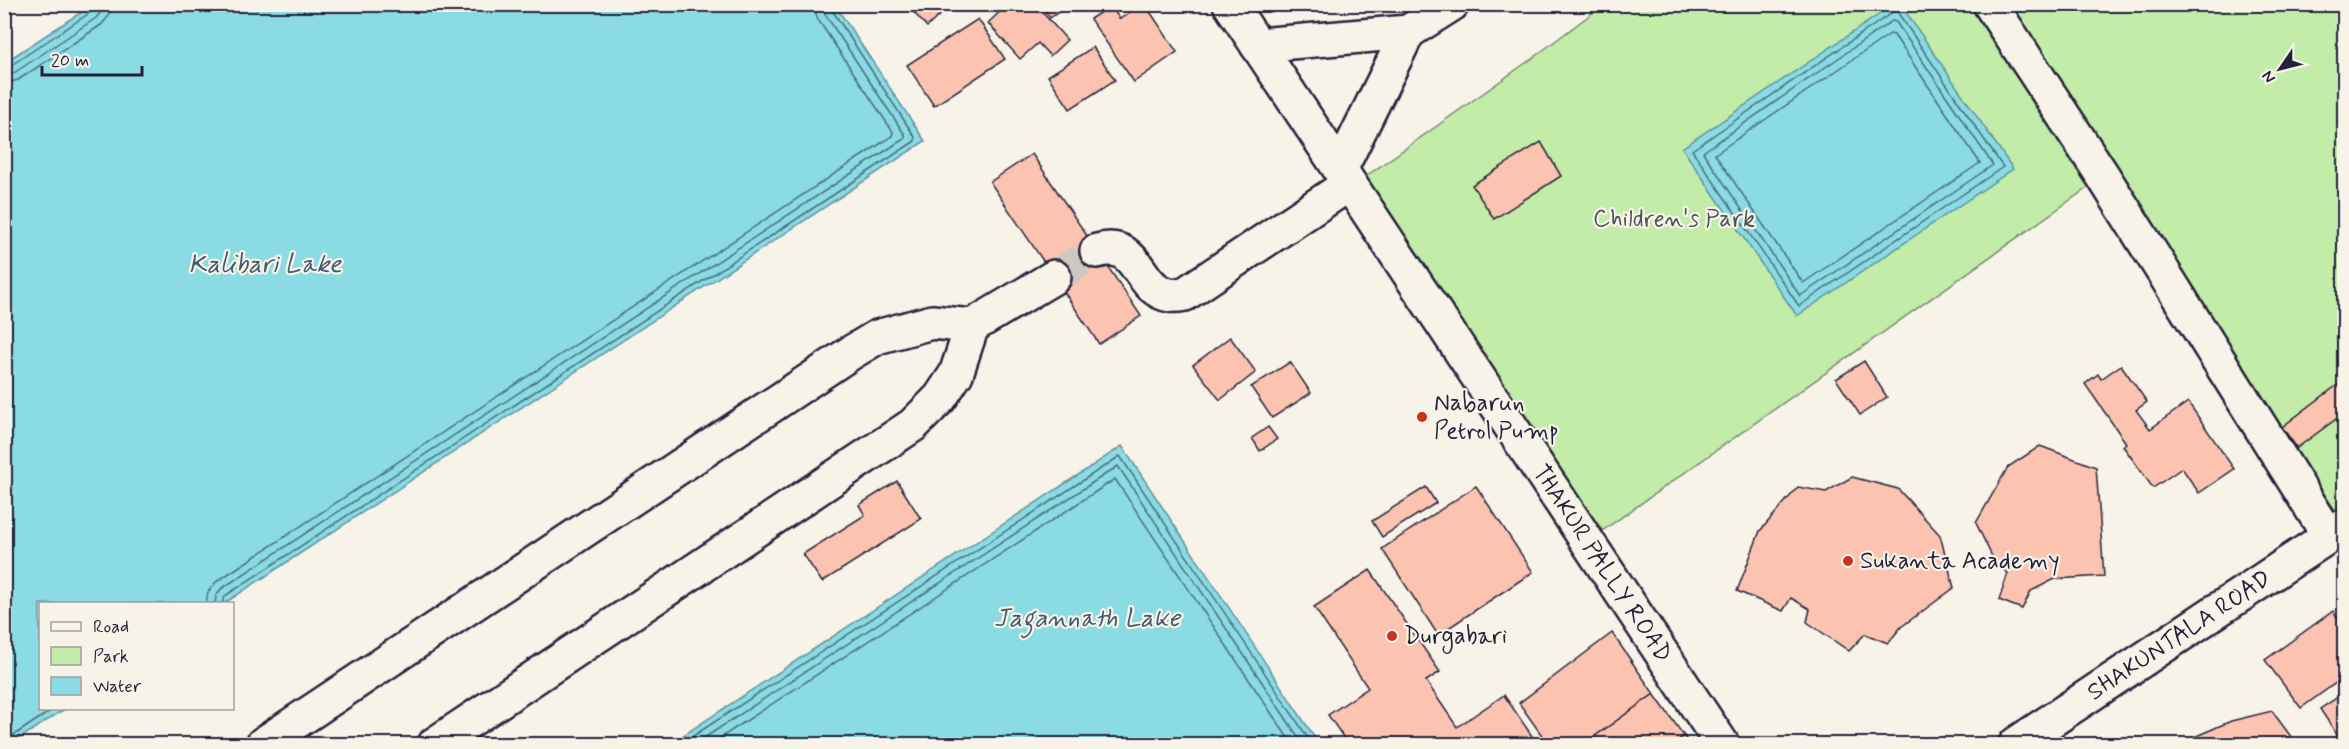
<svg xmlns="http://www.w3.org/2000/svg" width="2349" height="749" font-family="Mynerve,sans-serif">
<style>
.green{fill:#c2eca8;stroke:#728772;stroke-width:1.5}
.water{fill:#8adbe3;stroke:#6091a0;stroke-width:1.5}
.lines{fill:none;stroke-linecap:round;stroke-linejoin:round}
.shore{stroke:#4c6c7e;stroke-width:1.5}
.building{fill:#fcc3b1;stroke:#22223b;stroke-width:1.5}
.minor-tunnel{stroke:#ccc9c5;stroke-width:33;stroke-dasharray:33 16;stroke-linecap:butt}
.minor-casing{stroke:#22223b;stroke-width:38}
.minor{stroke:#f7f3e8;stroke-width:33}
.poi-dot{fill:#c8321e;stroke:#f7f3e8;stroke-width:2}
.labels{text-anchor:middle;dominant-baseline:central;stroke-width:4.5;stroke-linejoin:round;paint-order:stroke}
.park-label{font-size:24px;fill:#4a5456;stroke:#f7f3e8}
.poi-label{font-size:24px;fill:#22223b;stroke:#f7f3e8;text-anchor:start}
.street-label{font-size:24px;fill:#22223b;stroke:#f7f3e8}
.water-label{font-size:26px;font-style:italic;fill:#415a6d;stroke:#f7f3e8}
</style>
<rect width="100%" height="100%" fill="#f7f3e8"/>
<filter id="ink" filterUnits="userSpaceOnUse"><feTurbulence type="fractalNoise" baseFrequency=".0167" numOctaves="2"/><feDisplacementMap in="SourceGraphic" scale="12" xChannelSelector="R" yChannelSelector="G"/><feConvolveMatrix kernelMatrix="1 2 1 2 8 2 1 2 1" color-interpolation-filters="sRGB"/></filter>
<g filter="url(#ink)">
<path class="green" d="M1603 5H2344V508L2337 513 2110 172 1595 536 1358 182 1530 60Z"/>
<g class="water">
<path d="M92 5H835L925 141 225 603 40 604V708L65 709 11 744H5V62Z"/>
<path d="M1893 5H1901L2013 169 1797 316 1682 148Z"/>
<path d="M1122 446 1319 744H670Z"/>
</g>
<g class="lines">
<g class="shore">
<path d="M1896 10 2003 167 1799 306 1692 150Z"/>
<path d="M1892 21 1896 22 1993 165 1800 296 1703 152Z"/>
<path d="M1890 34 1894 35 1980 163 1803 283 1715 154Z"/>
<path d="M4 67 10 66 91 12 95 4"/>
<path d="M4 75 14 73 96 18 101 12 102 4"/>
<path d="M4 84 18 80 101 25 109 16 111 4"/>
<path d="M206 604 208 592 216 582 892 136 893 132 817 18 814 4"/>
<path d="M215 604 216 596 221 589 905 138V135L825 14 823 4"/>
<path d="M222 604 225 596 915 141V137L832 10 831 4"/>
<path d="M9 744 11 737 55 708"/>
<path d="M681 744 1120 456 1312 744"/>
<path d="M695 744 1118 466 1303 744"/>
<path d="M711 744 1115 479 1292 744"/>
</g>
</g>
<g class="building">
<path d="M906 4H936L943 12 927 27Z"/>
<path d="M1008 4H1035L1067 40 1050 56 1038 43 1020 59 988 23Z"/>
<path d="M1041 4H1070L1050 18Z"/>
<path d="M1141 4H1145L1177 52 1134 82 1090 19 1110 6 1120 19Z"/>
<path d="M978 19 1005 59 934 106 907 65Z"/>
<path d="M1093 47 1115 80 1070 109 1048 76Z"/>
<path d="M1541 142 1561 176 1494 219 1472 185Z"/>
<path d="M1032 154 1141 316 1099 344 990 182Z"/>
<path d="M1230 337 1256 372 1220 400 1193 365Z"/>
<path d="M1864 361 1887 397 1860 415 1836 379Z"/>
<path d="M1290 362 1311 393 1272 418 1251 387Z"/>
<path d="M2121 365 2147 402 2136 410 2150 429 2188 402 2234 469 2199 493 2182 468 2153 488 2123 446 2126 443 2085 384 2098 374 2101 379Z"/>
<path d="M2344 380V413L2297 448 2282 427Z"/>
<path d="M1268 427 1277 439 1260 451 1252 438Z"/>
<path d="M2040 446 2096 467 2104 576 2055 579 2031 591 2022 609 1999 600 2008 573 1996 565 1976 523 2008 467Z"/>
<path d="M1852 477 1898 489 1940 535 1954 588 1901 627 1888 643 1865 634 1849 651 1807 622 1810 609 1791 598 1783 611 1737 591 1760 531 1798 487 1826 492Z"/>
<path d="M897 481 921 519 822 582 803 554 865 515 859 505Z"/>
<path d="M1476 486 1533 572 1438 635 1382 549Z"/>
<path d="M1426 487 1436 503 1382 537 1372 521Z"/>
<path d="M1370 570 1440 672 1426 681 1457 727 1504 695 1534 739 1525 744H1348L1328 715 1368 688 1314 607Z"/>
<path d="M2333 611 2344 627V677L2301 708 2265 660Z"/>
<path d="M1612 633 1654 694 1584 744H1548L1519 703Z"/>
<path d="M2344 693V744H2343L2320 709Z"/>
<path d="M1654 694 1684 736 1673 744H1584Z"/>
<path d="M2272 711 2295 742 2294 744H2178L2231 721Z"/>
<path d="M1684 736 1689 744H1673Z"/>
</g>
<g class="lines">
<path class="minor-tunnel" d="M1054 277 1097 251"/>
<g class="minor-casing">
<g id="minor">
<path id="s1" d="M1230 4 1722 744"/>
<path d="M1990 4 2103 176 2329 536"/>
<path d="M1257 45 1408 32 1452 4"/>
<path d="M1340 170 1408 32"/>
<path d="M1097 251C1140 238 1136 290 1170 295 1174 296 1180 295 1185 294L1349 184"/>
<path d="M263 744 852 352 877 337 932 322 972 326 1054 277"/>
<path d="M435 744 913 425 940 398 956 374 972 326"/>
<path id="s2" d="M2016 744 2344 526"/>
</g>
</g>
<use href="#minor" class="minor"/>
</g>
</g>
<g class="poi-dot">
<circle cx="1422" cy="417" r="6"/>
<circle cx="1848" cy="561" r="6"/>
<circle cx="1392" cy="636" r="6"/>
</g>
<g class="labels">
<g class="park-label">
<text x="1674" y="219">Children's Park</text>
</g>
<g class="poi-label">
<text x="1434" y="403">Nabarun<tspan x="1434" dy="28">Petrol Pump</tspan></text>
<text x="1860" y="561">Sukanta Academy</text>
<text x="1404" y="636">Durgabari</text>
</g>
<g class="street-label">
<text stroke="none"><textPath href="#s1" startOffset="672">THAKUR PALLY ROAD</textPath></text>
<text stroke="none"><textPath href="#s2" startOffset="196">SHAKUNTALA ROAD</textPath></text>
</g>
<g class="water-label">
<text x="265" y="265">Kalibari Lake</text>
<text x="1087" y="619">Jagannath Lake</text>
</g>
</g>
<rect width="2349" height="749" fill="none" stroke="#f7f3e8" stroke-width="24"/>
<rect x="12" y="12" width="2325" height="725" fill="none" stroke="#22223b" stroke-width="2" filter="url(#ink)"/>
<rect x="39" y="602" width="195" height="108" fill="#f7f3e8" stroke="#a29fa3" stroke-width="1.5"/>
<rect x="51" y="622" width="30" height="9" fill="#f7f3e8" stroke="#a29fa3" stroke-width="1.5"/>
<text x="93" y="632" font-size="18" fill="#22223b">Road</text>
<rect x="51" y="647" width="30" height="18" fill="#c2eca8" stroke="#a29fa3" stroke-width="1.5"/>
<text x="93" y="662" font-size="18" fill="#22223b">Park</text>
<rect x="51" y="677" width="30" height="18" fill="#8adbe3" stroke="#a29fa3" stroke-width="1.5"/>
<text x="93" y="692" font-size="18" fill="#22223b">Water</text>
<g transform="translate(2280 69) rotate(235)" stroke="#f7f3e8" stroke-width="4.5" paint-order="stroke">
<path d="M0-4.5L10 22L0 15L-10 22Z" fill="#22223b"/>
<text y="-9" font-size="16" font-weight="bold" text-anchor="middle" fill="#22223b">N</text>
</g>
<path d="M42 66v9h100v-9" fill="none" stroke="#22223b" stroke-width="3"/>
<text x="51" y="66" font-size="18" fill="#22223b" stroke="#f7f3e8" stroke-width="4.5" paint-order="stroke">20 m</text>
</svg>
